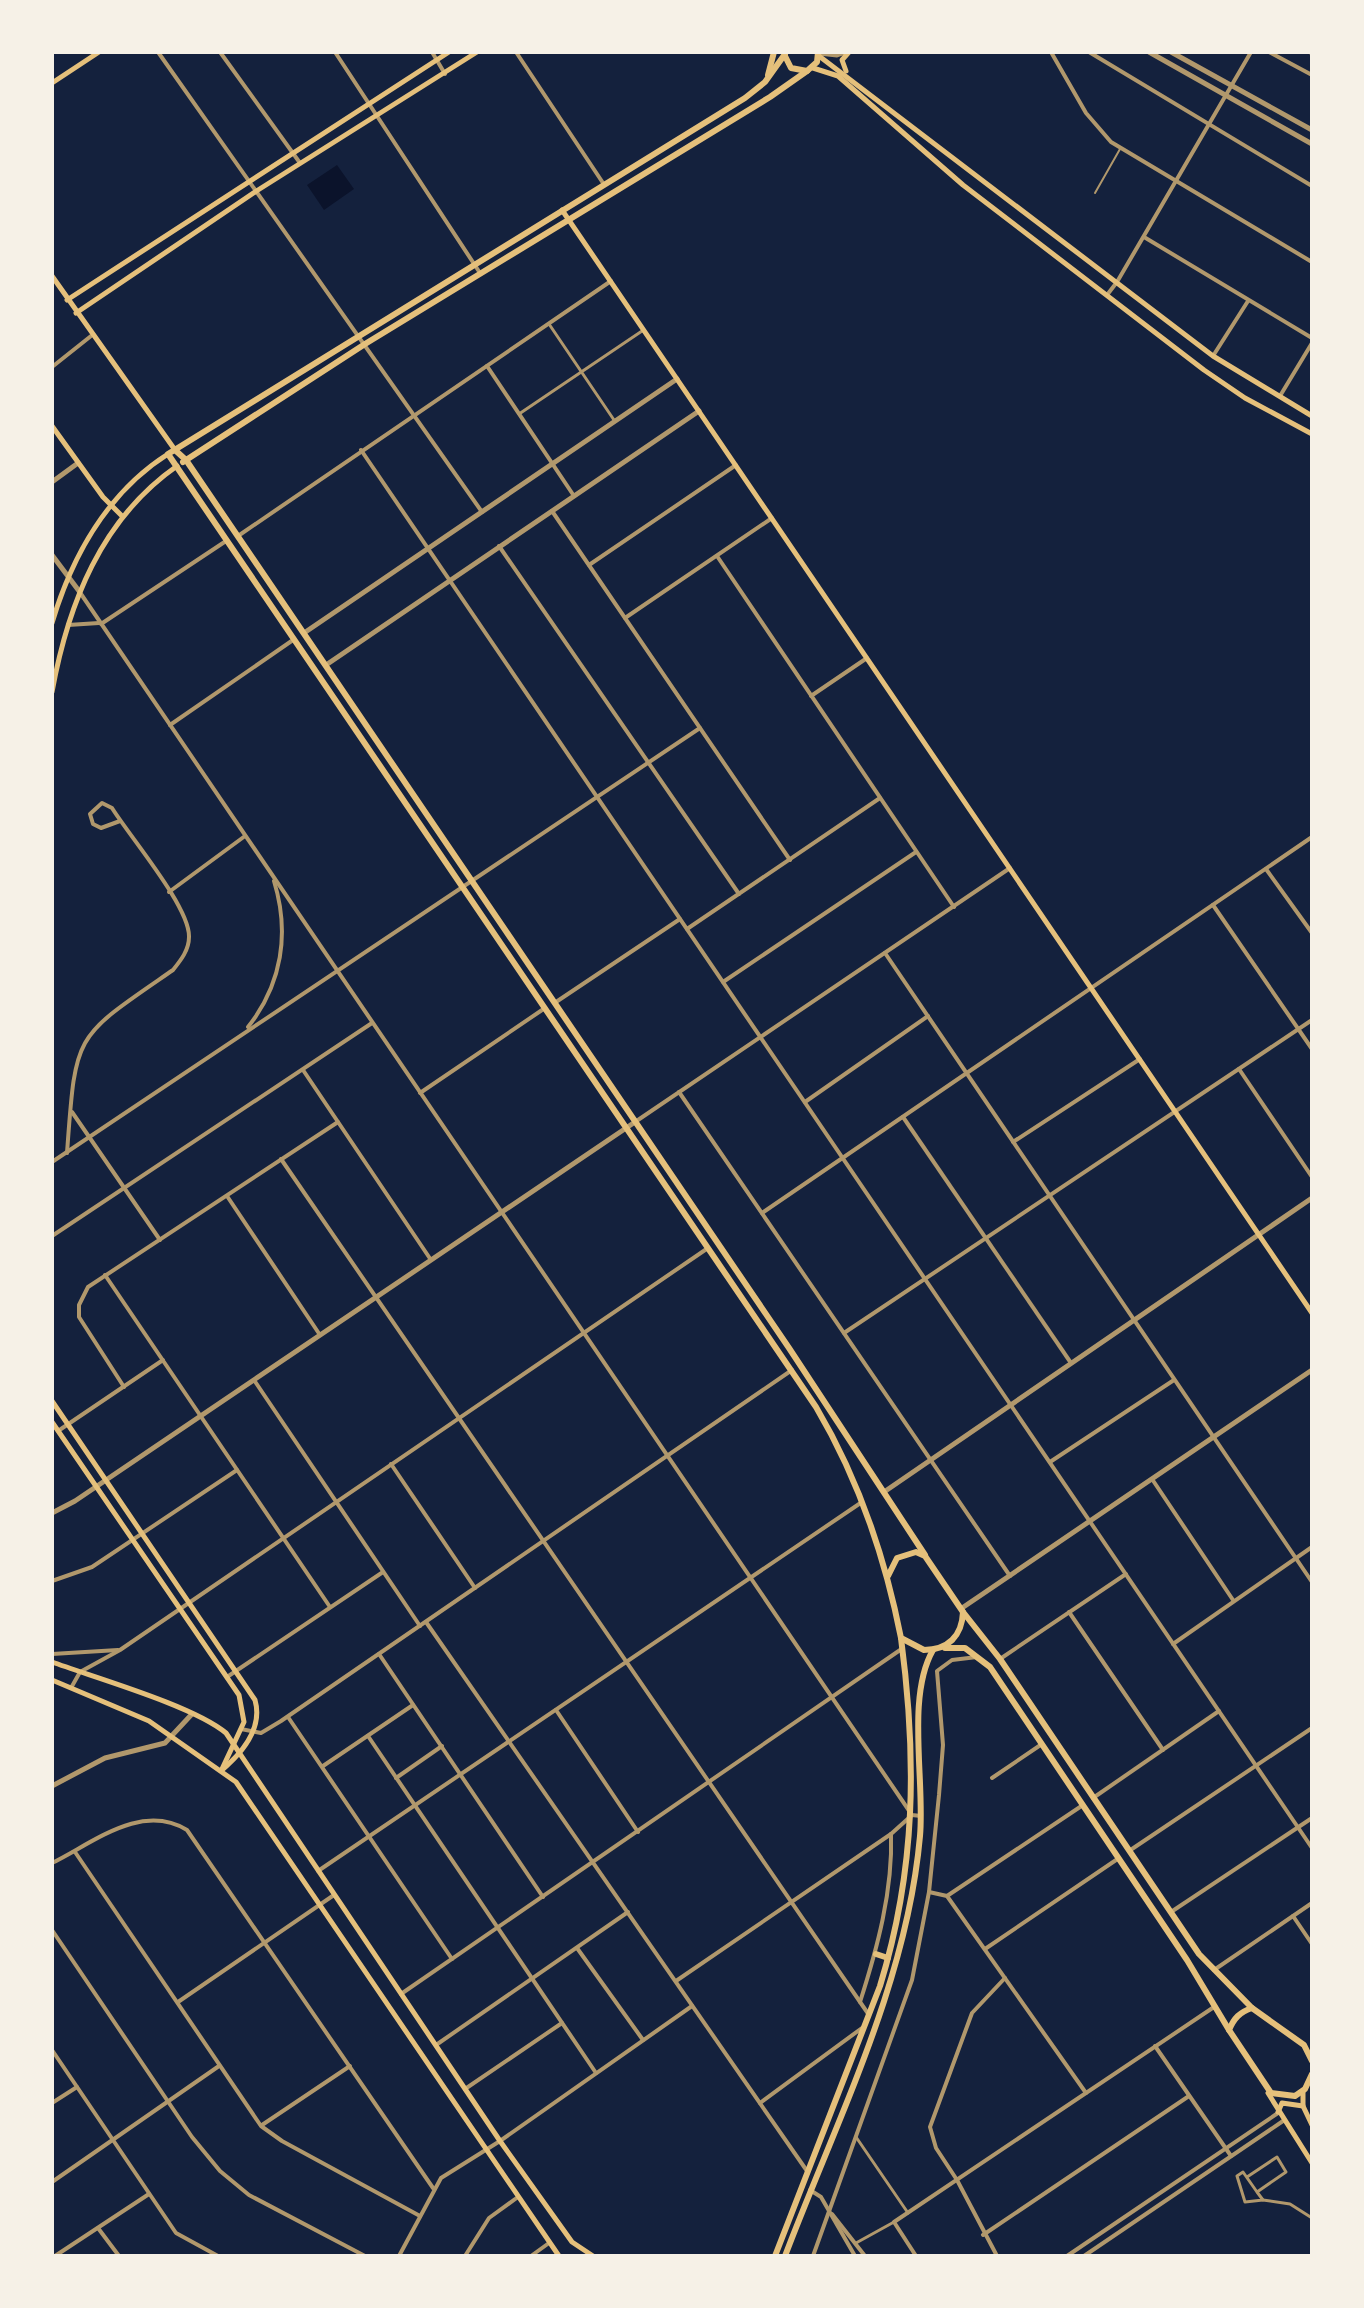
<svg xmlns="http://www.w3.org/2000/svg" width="1364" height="2308" font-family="'PT Sans',sans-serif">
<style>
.water{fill:#0b132b}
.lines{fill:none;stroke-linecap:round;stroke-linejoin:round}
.service{stroke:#b1986c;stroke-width:2}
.pedestrian{stroke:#b1986c;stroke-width:3}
.minor{stroke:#b1986c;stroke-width:4}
.tertiary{stroke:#b1986c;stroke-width:5}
.secondary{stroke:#e5c07b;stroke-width:5}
.primary{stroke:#e5c07b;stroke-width:6}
</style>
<rect width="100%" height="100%" fill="#14213d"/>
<path class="water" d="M337 165 354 189 324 210 307 185Z"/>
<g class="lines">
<path class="service" d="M1095 193 1120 149"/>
<g class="pedestrian">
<path d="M549 324 614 420"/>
<path d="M519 414 642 331"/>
<path d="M856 2137 908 2213"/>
<path d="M1247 2177 1277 2157 1286 2172 1257 2192 1243 2172 1237 2176 1245 2202 1263 2200 1257 2192"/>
<path d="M1263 2200 1290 2204 1312 2218"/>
<path d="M856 2243 894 2222"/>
</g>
<g class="minor">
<path d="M158 52 482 512"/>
<path d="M220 52 300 163"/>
<path d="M335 52 480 273"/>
<path d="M432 52 445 74"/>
<path d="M516 52 603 183"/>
<path d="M1051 52 1086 113 1111 142 1312 262"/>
<path d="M1089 52 1312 186"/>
<path d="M1269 52 1312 75"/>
<path d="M1311 52 1312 55"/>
<path d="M1144 237 1312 338"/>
<path d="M1107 295 1117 282 1251 52"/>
<path d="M1213 356 1248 301"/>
<path d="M487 366 574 496"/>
<path d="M52 367 91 336"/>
<path d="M1280 396 1312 343"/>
<path d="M361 450 1312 1848"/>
<path d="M552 511 790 860"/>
<path d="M238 536 611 281"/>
<path d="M499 546 739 894"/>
<path d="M717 556 954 907"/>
<path d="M589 565 736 465"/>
<path d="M79 591 912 1815 921 1816"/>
<path d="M625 618 772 518"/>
<path d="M101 624 226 541"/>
<path d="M68 625 99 623"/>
<path d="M811 696 867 658"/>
<path d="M170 725 293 640"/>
<path d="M1266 869 1312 933"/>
<path d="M169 892 245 836"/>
<path d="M1213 905 1312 1049"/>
<path d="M687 929 880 798"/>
<path d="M885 953 1312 1582"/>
<path d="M1312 957V959"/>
<path d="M723 982 916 852"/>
<path d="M556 1002 680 919"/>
<path d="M248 1027C282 984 290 933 274 881"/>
<path d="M1239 1069 1312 1177"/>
<path d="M303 1070 431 1260"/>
<path d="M679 1092 1010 1576"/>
<path d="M420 1093 545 1008"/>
<path d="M805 1102 928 1016"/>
<path d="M72 1112 160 1240"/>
<path d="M903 1117 1071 1363"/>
<path d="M635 1122 1010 868"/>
<path d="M1013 1142 1140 1059"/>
<path d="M67 1153C76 1031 73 1039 173 970 181 960 189 950 189 937 190 907 130 837 112 808L102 803 90 814 93 824 101 828 120 821"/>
<path d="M281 1159 869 2015"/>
<path d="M52 1162 700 728"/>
<path d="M227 1196 320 1335"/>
<path d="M762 1213 1312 837"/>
<path d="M52 1236 372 1023"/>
<path d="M105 1275 330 1607"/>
<path d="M844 1333 1312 1020"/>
<path d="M254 1380 420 1626"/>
<path d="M124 1387 79 1317V1305L88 1287 338 1122"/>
<path d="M58 1431 163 1360"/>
<path d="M1050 1462 1174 1380"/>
<path d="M391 1464 475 1588"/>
<path d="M1152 1479 1233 1600"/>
<path d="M52 1581 92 1567 237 1470"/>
<path d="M1069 1612 1163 1750"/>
<path d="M426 1622 807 2171"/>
<path d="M1173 1644 1312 1547"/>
<path d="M52 1654 118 1650"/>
<path d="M379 1654 543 1897"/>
<path d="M1000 1659 1126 1574"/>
<path d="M227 1677 383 1572"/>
<path d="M71 1688 80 1672 120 1650 708 1248"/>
<path d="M556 1710 638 1832"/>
<path d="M288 1717 452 1959"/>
<path d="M241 1729 261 1733 281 1721 792 1370"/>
<path d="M368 1736 596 2073"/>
<path d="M323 1766 413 1705"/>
<path d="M396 1778 442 1746"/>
<path d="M992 1778 1042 1744"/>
<path d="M1093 1798 1219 1711"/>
<path d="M1129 1851 1312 1728"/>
<path d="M75 1852 261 2126 282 2141 420 2216"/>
<path d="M52 1863C93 1843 141 1802 187 1830L433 2188"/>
<path d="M318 1871 862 1502"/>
<path d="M929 1892 947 1896 1086 2093"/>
<path d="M947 1896 1083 1805"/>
<path d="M1171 1912 1312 1818"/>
<path d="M1293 1916 1312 1944"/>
<path d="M52 1930 192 2137 220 2171 249 2195 365 2256"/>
<path d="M577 1948 643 2040"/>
<path d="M985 1949 1119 1858"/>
<path d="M1214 1970 1312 1903"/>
<path d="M676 1981 891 1834 911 1816"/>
<path d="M401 1994 903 1648"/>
<path d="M178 2002 334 1895"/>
<path d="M860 2002C877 1949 893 1891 891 1834"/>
<path d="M436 2045 628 1912"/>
<path d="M1155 2046 1231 2156"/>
<path d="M52 2050 176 2233 218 2256"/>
<path d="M465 2089 562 2023"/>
<path d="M52 2103 77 2087"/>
<path d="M760 2103 862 2028"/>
<path d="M262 2125 350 2066"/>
<path d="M52 2182 219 2066"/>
<path d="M810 2190 821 2197 855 2256"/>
<path d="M832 2214 865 2256"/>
<path d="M98 2228 119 2256"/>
<path d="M983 2235 1189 2096"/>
<path d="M55 2256 149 2194"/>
<path d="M399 2256 441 2178 500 2141 692 2006"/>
<path d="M465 2256 489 2218 518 2197"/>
<path d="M531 2256 549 2243"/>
<path d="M813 2256 912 1980 929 1892 939 1795 943 1745 937 1671 952 1660 977 1657"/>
<path d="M916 2256 894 2222 1214 2007"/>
<path d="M997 2256 957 2180 936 2148 930 2127 972 2013 1005 1978"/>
<path d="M1067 2256 1278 2113"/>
<path d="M1084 2256 1283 2121"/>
</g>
<g class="tertiary">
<path d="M1149 52 1312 144"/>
<path d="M1171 52 1312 130"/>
<path d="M819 53 837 55 845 52"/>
<path d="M52 482 78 463"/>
<path d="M52 555 79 591"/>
<path d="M304 633 677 379"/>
<path d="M326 665 699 411"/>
<path d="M884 1492 1312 1198"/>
<path d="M52 1513 75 1501 635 1122"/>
<path d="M962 1608 1312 1370"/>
<path d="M52 1786 105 1758 165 1743 192 1714"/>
</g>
<g class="secondary">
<path d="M819 56 1213 356 1312 416"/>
<path d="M813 68 838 76 963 185 1204 370 1245 398 1312 434"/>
<path d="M846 71 842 60 849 52"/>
<path d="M52 83 99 52"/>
<path d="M562 210 1312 1313"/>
<path d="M52 276 175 450"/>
<path d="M67 300 449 52"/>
<path d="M76 313 258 190 477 52"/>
<path d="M52 426 103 497 122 516"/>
<path d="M52 623C72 556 108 492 168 454"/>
<path d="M52 692C68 604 101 519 177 466"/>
<path d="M52 1401 255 1700C263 1728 242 1753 222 1770"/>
<path d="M52 1422 239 1695 244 1722 222 1769"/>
<path d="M52 1662C96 1678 194 1706 226 1733L500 2141 572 2242 593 2256"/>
<path d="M52 1680 149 1721 236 1782 559 2256"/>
<path d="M1303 2091V2106L1312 2125"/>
<path d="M1268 2093 1312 2163"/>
<path d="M1278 2112 1282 2103 1303 2106"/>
</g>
<g class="primary">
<path d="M785 54 765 82 745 98 168 454 816 1407C858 1478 885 1557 901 1638L924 1650C948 1650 962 1636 963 1612L925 1556 916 1552 897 1558 888 1576"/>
<path d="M785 56 791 68 807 71 817 62 818 52"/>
<path d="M768 75 774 52"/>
<path d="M175 450 186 460 789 1348 925 1555"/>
<path d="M183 462 365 344 770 97 807 71"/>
<path d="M963 1612 1000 1659 1199 1954 1252 2008"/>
<path d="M945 1648H965L990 1667 1187 1960 1229 2030"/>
<path d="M876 1954 888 1958"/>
<path d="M1312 2061 1304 2045 1252 2008C1240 2012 1234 2018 1229 2030L1271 2093 1295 2096 1305 2089 1312 2074"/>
<path d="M775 2256 880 1986C916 1869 917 1759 901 1638"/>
<path d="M785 2256C837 2119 907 1983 920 1836 925 1781 906 1697 933 1650"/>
</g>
</g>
<rect width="1364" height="2308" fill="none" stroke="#f6f1e7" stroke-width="108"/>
</svg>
